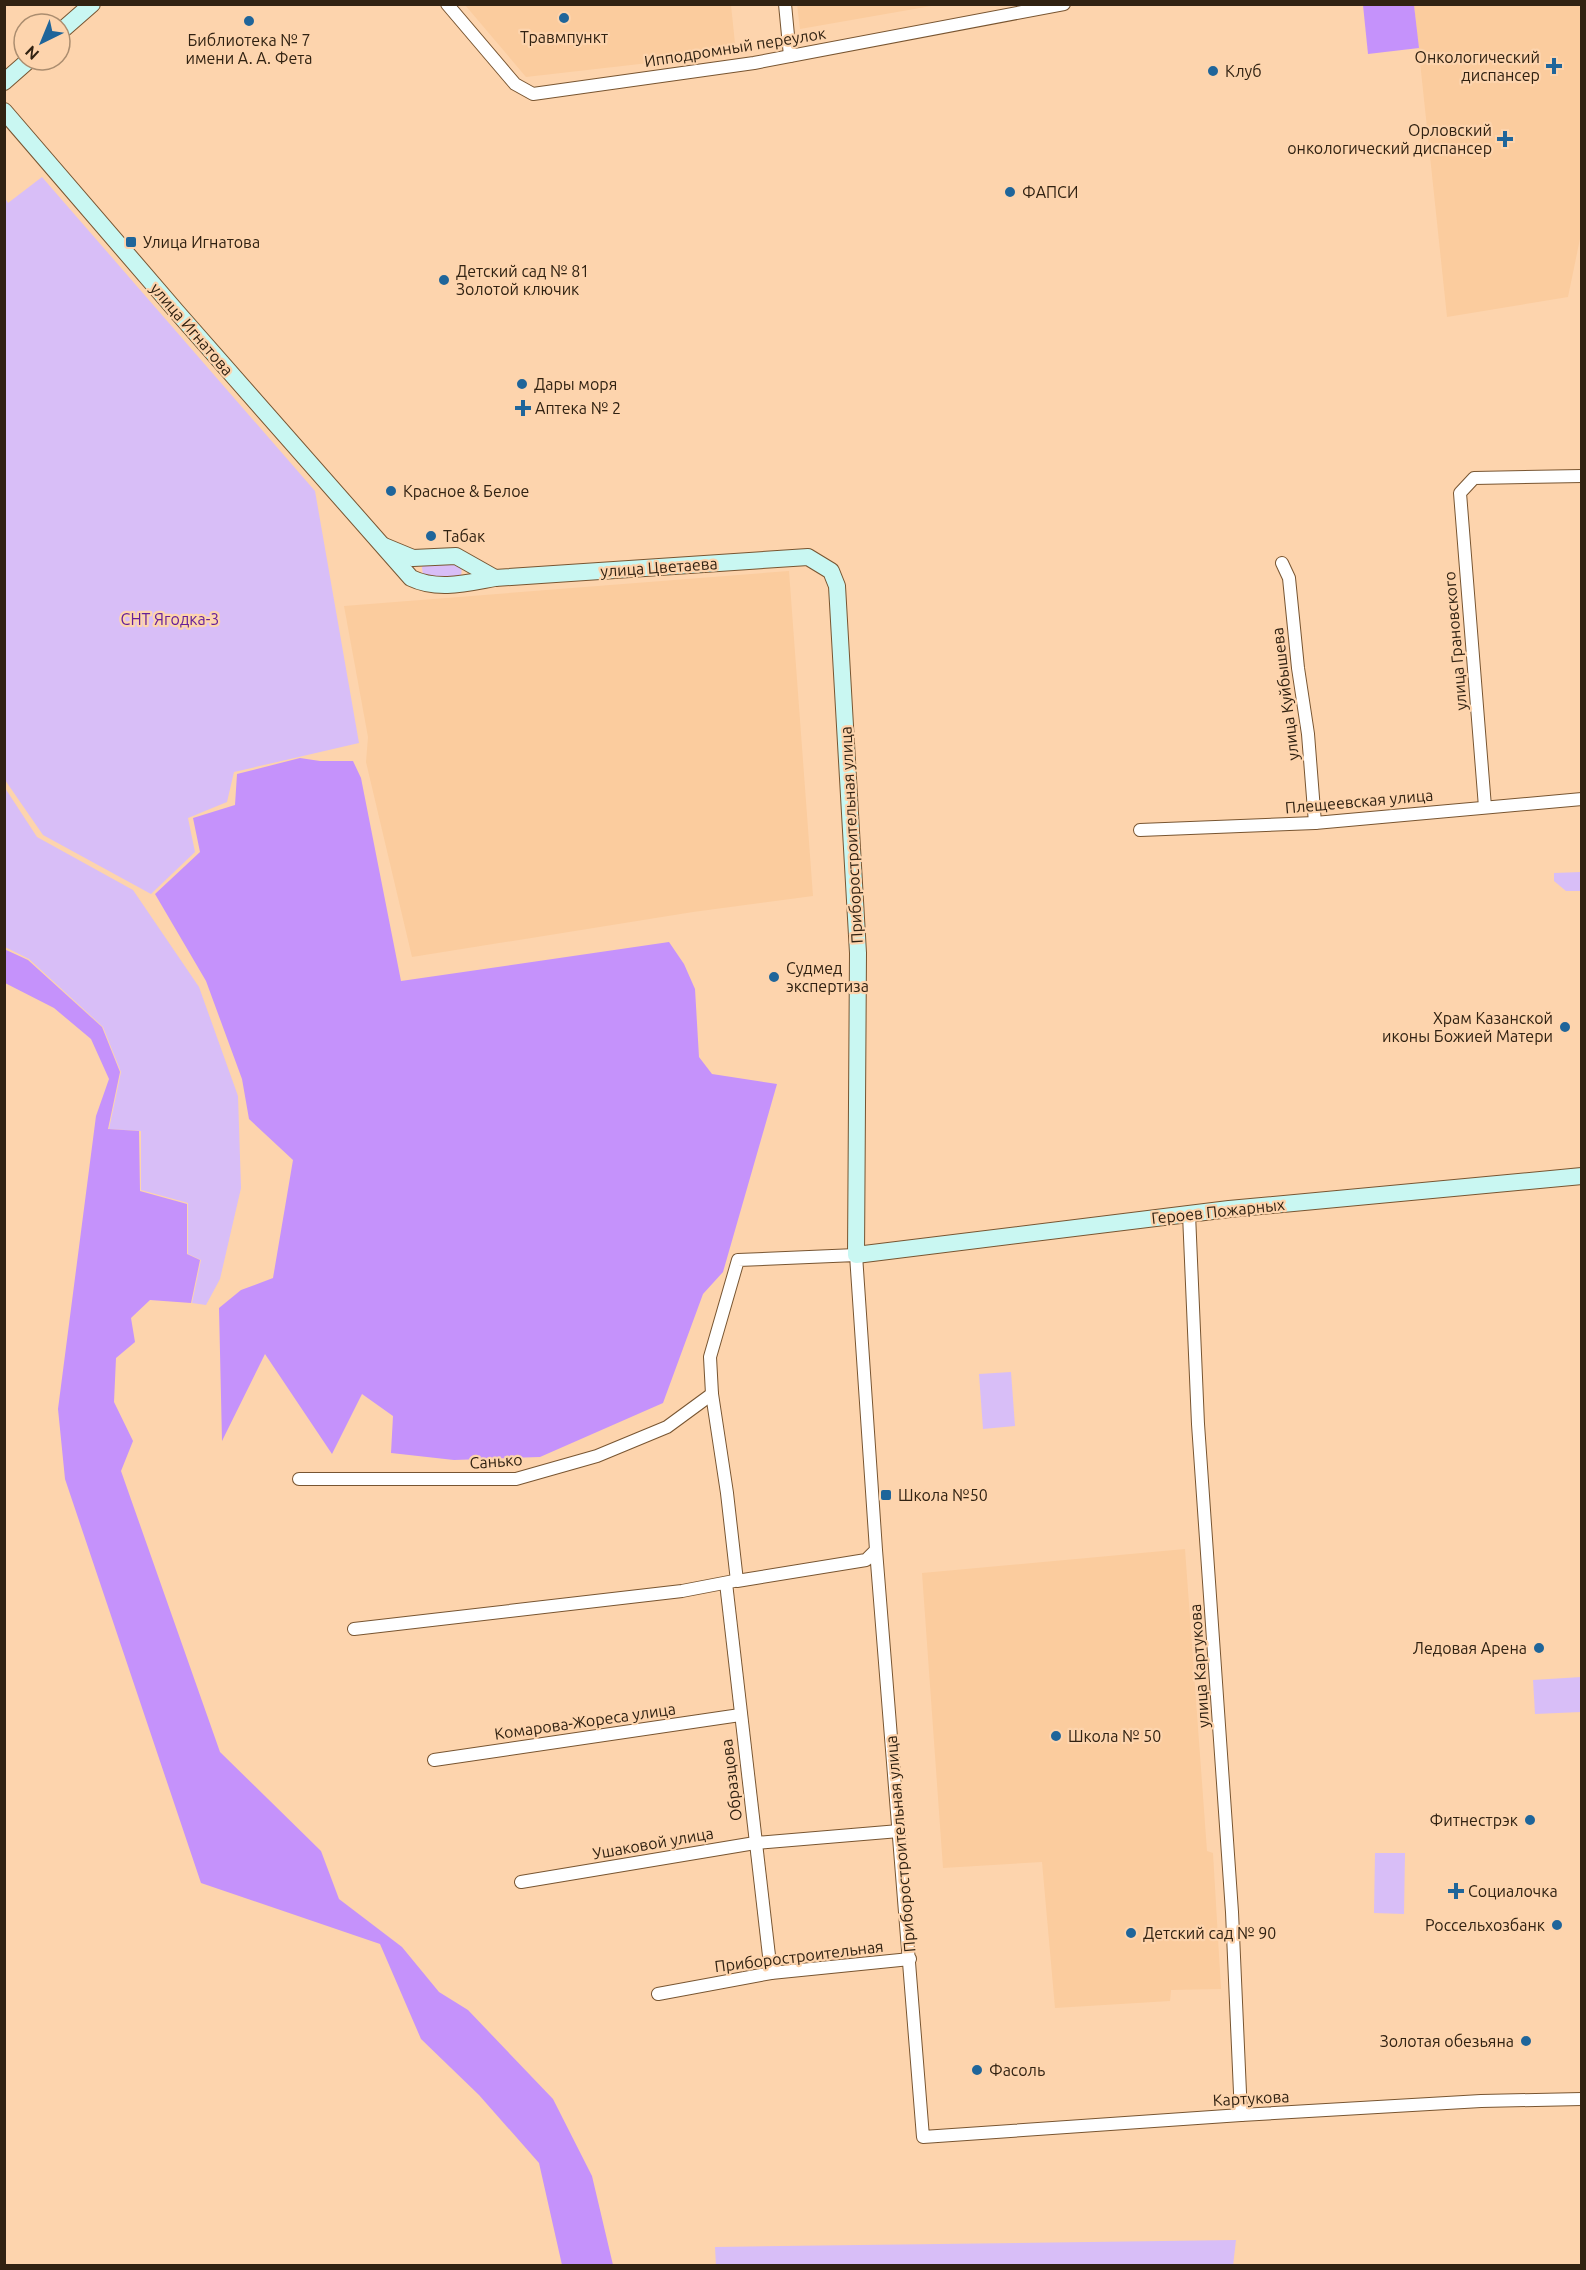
<svg xmlns="http://www.w3.org/2000/svg" width="1586" height="2270" font-family="Ubuntu,sans-serif">
<style>
.built{fill:#fbcc9e}
.green{fill:#d8bef7}
.forest{fill:#c592fb}
.lines{fill:none;stroke-linecap:round;stroke-linejoin:round}
.minor-casing{stroke:#785531;stroke-width:14}
.secondary-casing{stroke:#785531;stroke-width:18}
.minor{stroke:#fff;stroke-width:12}
.secondary{stroke:#c9f7f2;stroke-width:16}
.poi-dot{fill:#1f659a;stroke:#fdd4ad;stroke-width:2}
.labels{text-anchor:middle;dominant-baseline:central;stroke-width:4.5;stroke-linejoin:round;paint-order:stroke}
.poi-label{font-size:16px;fill:#312212;stroke:#fdd4ad;text-anchor:start}
.street-label{font-size:16px;fill:#312212;stroke:#fdd4ad}
.park-label{font-size:16px;fill:#651f99;stroke:#fdd4ad}
</style>
<rect width="100%" height="100%" fill="#fdd4ad"/>
<g class="built">
<path d="M797 4H937V5L800 29Z"/>
<path d="M465 5H731L736 53 526 77Z"/>
<path d="M1414 5H1581L1582 229 1568 297 1447 317Z"/>
<path d="M789 571 813 896 693 912 412 957 366 762 368 737 344 606Z"/>
<path d="M1185 1549 1207 1851 1213 1853 1221 1989 1171 1990 1170 2001 1055 2008 1042 1862 943 1868 922 1573Z"/>
</g>
<g class="green">
<path d="M42 177 315 491 359 743 234 772 227 802 188 818 195 852 151 894 43 835 5 780V198L8 203Z"/>
<path d="M427 561 460 565C462 570 463 574 458 578L423 577 422 567Z"/>
<path d="M5 788 37 837 133 890 199 987 238 1096 241 1188 220 1279 206 1305 192 1303 201 1260 188 1254V1203L141 1190V1131L109 1129 121 1072 103 1027 29 959 5 947Z"/>
<path d="M1581 872V891H1566L1554 881V873Z"/>
<path d="M1011 1372 1015 1426 983 1429 979 1374Z"/>
<path d="M1581 1677V1712L1535 1714 1533 1680Z"/>
<path d="M1375 1853H1405L1404 1914 1374 1913Z"/>
<path d="M1236 2240 1233 2266H716L715 2247Z"/>
</g>
<g class="forest">
<path d="M1363 5H1414L1419 48 1368 54Z"/>
<path d="M300 758 320 761H353L361 778 401 981 669 942 684 964 695 989 699 1057 712 1074 777 1084 723 1272 703 1294 663 1403 540 1457 454 1460 391 1453 393 1416 362 1394 332 1454 265 1354 222 1441 219 1308 241 1290 273 1278 293 1160 249 1119 242 1079 206 981 155 894 200 852 193 818 235 805 237 774Z"/>
<path d="M4 949 28 960 102 1027 120 1072 108 1129 139 1131 140 1191 187 1204V1254L200 1260 191 1303 150 1300 131 1318 135 1342 116 1358 114 1402 133 1441 121 1471 220 1752 321 1851 339 1899 402 1947 439 1992 468 2010 553 2099 592 2176 613 2265H562L539 2163 479 2095 421 2039 380 1944 201 1883 65 1479 58 1409 96 1116 109 1079 91 1039 54 1008 5 983Z"/>
</g>
<g class="lines">
<g class="minor-casing">
<g id="minor">
<path d="M447 4 515 84 533 94 754 63 1064 4"/>
<path d="M785 4 790 56"/>
<path d="M1282 563 1289 578 1298 668 1308 734 1315 823"/>
<path d="M1485 807 1460 493 1474 478 1582 476"/>
<path d="M1140 830 1315 823 1582 799"/>
<path d="M1189 1214 1198 1424 1232 1912 1241 2115"/>
<path d="M299 1479H516L597 1456 667 1427 712 1394"/>
<path d="M876 1550 866 1560 737 1581 727 1493 712 1394 710 1357 738 1260 856 1255 876 1550 923 2137 1241 2115 1481 2101 1582 2099"/>
<path d="M726 1583 771 1973"/>
<path d="M354 1629 682 1591 734 1581"/>
<path d="M434 1760 740 1715"/>
<path d="M521 1882 755 1843 899 1831"/>
<path d="M658 1994 771 1973 910 1959"/>
</g>
</g>
<g class="secondary-casing">
<g id="secondary">
<path d="M60 32 92 4"/>
<path d="M4 82 29 60"/>
<path d="M4 111 177 312 411 578C438 591 467 583 495 578L808 557 831 571 837 586 858 953 856 1255 1229 1209 1582 1176"/>
<path d="M384 546 413 558 456 556 495 578"/>
</g>
</g>
<use href="#minor" class="minor"/>
<use href="#secondary" class="secondary"/>
</g>
<g class="poi-dot">
<circle cx="564" cy="18" r="6"/>
<circle cx="249" cy="21" r="6"/>
<path d="M1551 57h6v6h6v6h-6v6h-6v-6h-6v-6h6z"/>
<circle cx="1213" cy="71" r="6"/>
<path d="M1502 130h6v6h6v6h-6v6h-6v-6h-6v-6h6z"/>
<circle cx="1010" cy="192" r="6"/>
<rect x="125" y="236" width="12" height="12" rx="3"/>
<circle cx="444" cy="280" r="6"/>
<circle cx="522" cy="384" r="6"/>
<path d="M520 399h6v6h6v6h-6v6h-6v-6h-6v-6h6z"/>
<circle cx="391" cy="491" r="6"/>
<circle cx="431" cy="536" r="6"/>
<circle cx="774" cy="977" r="6"/>
<circle cx="1565" cy="1027" r="6"/>
<rect x="880" y="1489" width="12" height="12" rx="3"/>
<circle cx="1539" cy="1648" r="6"/>
<circle cx="1056" cy="1736" r="6"/>
<circle cx="1530" cy="1820" r="6"/>
<path d="M1453 1882h6v6h6v6h-6v6h-6v-6h-6v-6h6z"/>
<circle cx="1557" cy="1925" r="6"/>
<circle cx="1131" cy="1933" r="6"/>
<circle cx="1526" cy="2041" r="6"/>
<circle cx="977" cy="2070" r="6"/>
</g>
<g class="labels">
<g class="poi-label">
<text x="564" y="37" text-anchor="middle">Травмпункт</text>
<text x="249" y="40" text-anchor="middle">Библиотека № 7<tspan x="249" dy="18">имени А. А. Фета</tspan></text>
<text x="1540" y="57" text-anchor="end">Онкологический<tspan x="1540" dy="18">диспансер</tspan></text>
<text x="1225" y="71">Клуб</text>
<text x="1492" y="130" text-anchor="end">Орловский<tspan x="1492" dy="18">онкологический диспансер</tspan></text>
<text x="1022" y="192">ФАПСИ</text>
<text x="143" y="242">Улица Игнатова</text>
<text x="456" y="271">Детский сад № 81<tspan x="456" dy="18">Золотой ключик</tspan></text>
<text x="534" y="384">Дары моря</text>
<text x="535" y="408">Аптека № 2</text>
<text x="403" y="491">Красное &amp; Белое</text>
<text x="443" y="536">Табак</text>
<text x="786" y="968">Судмед<tspan x="786" dy="18">экспертиза</tspan></text>
<text x="1553" y="1018" text-anchor="end">Храм Казанской<tspan x="1553" dy="18">иконы Божией Матери</tspan></text>
<text x="898" y="1495">Школа №50</text>
<text x="1527" y="1648" text-anchor="end">Ледовая Арена</text>
<text x="1068" y="1736">Школа № 50</text>
<text x="1518" y="1820" text-anchor="end">Фитнестрэк</text>
<text x="1468" y="1891">Социалочка</text>
<text x="1545" y="1925" text-anchor="end">Россельхозбанк</text>
<text x="1143" y="1933">Детский сад № 90</text>
<text x="1514" y="2041" text-anchor="end">Золотая обезьяна</text>
<text x="989" y="2070">Фасоль</text>
</g>
<g class="street-label">
<text transform="translate(735 47) rotate(-9)">Ипподромный переулок</text>
<text transform="translate(192 329) rotate(49)">улица Игнатова</text>
<text transform="translate(659 567) rotate(-4)">улица Цветаева</text>
<text transform="translate(1455 641) rotate(-95)">улица Грановского</text>
<text transform="translate(1285 694) rotate(-97)">улица Куйбышева</text>
<text transform="translate(1359 801) rotate(-5)">Плещеевская улица</text>
<text transform="translate(851 835) rotate(-93)">Приборостроительная улица</text>
<text transform="translate(1218 1211) rotate(-6)">Героев Пожарных</text>
<text transform="translate(496 1461) rotate(-4)">Санько</text>
<text transform="translate(1199 1666) rotate(-94)">улица Картукова</text>
<text transform="translate(585 1721) rotate(-8)">Комарова-Жореса улица</text>
<text transform="translate(731 1780) rotate(-97)">Образцова</text>
<text transform="translate(653 1843) rotate(-10)">Ушаковой улица</text>
<text transform="translate(900 1844) rotate(-95)">Приборостроительная улица</text>
<text transform="translate(799 1956) rotate(-7)">Приборостроительная</text>
<text transform="translate(1251 2098) rotate(-3)">Картукова</text>
</g>
<g class="park-label">
<text x="170" y="619">СНТ Ягодка-3</text>
</g>
</g>
<rect width="1586" height="2270" fill="none" stroke="#312212" stroke-width="12"/>
<g transform="translate(42 42) rotate(223)"><circle r="28" fill="#fdd4ad" stroke="#ab8d6f" stroke-width="1.5"/>
<path d="M0-4.5L10 22L0 15L-10 22Z" fill="#1f659a"/>
<text y="-9" font-size="16" font-weight="bold" text-anchor="middle" fill="#312212">N</text>
</g>
</svg>
